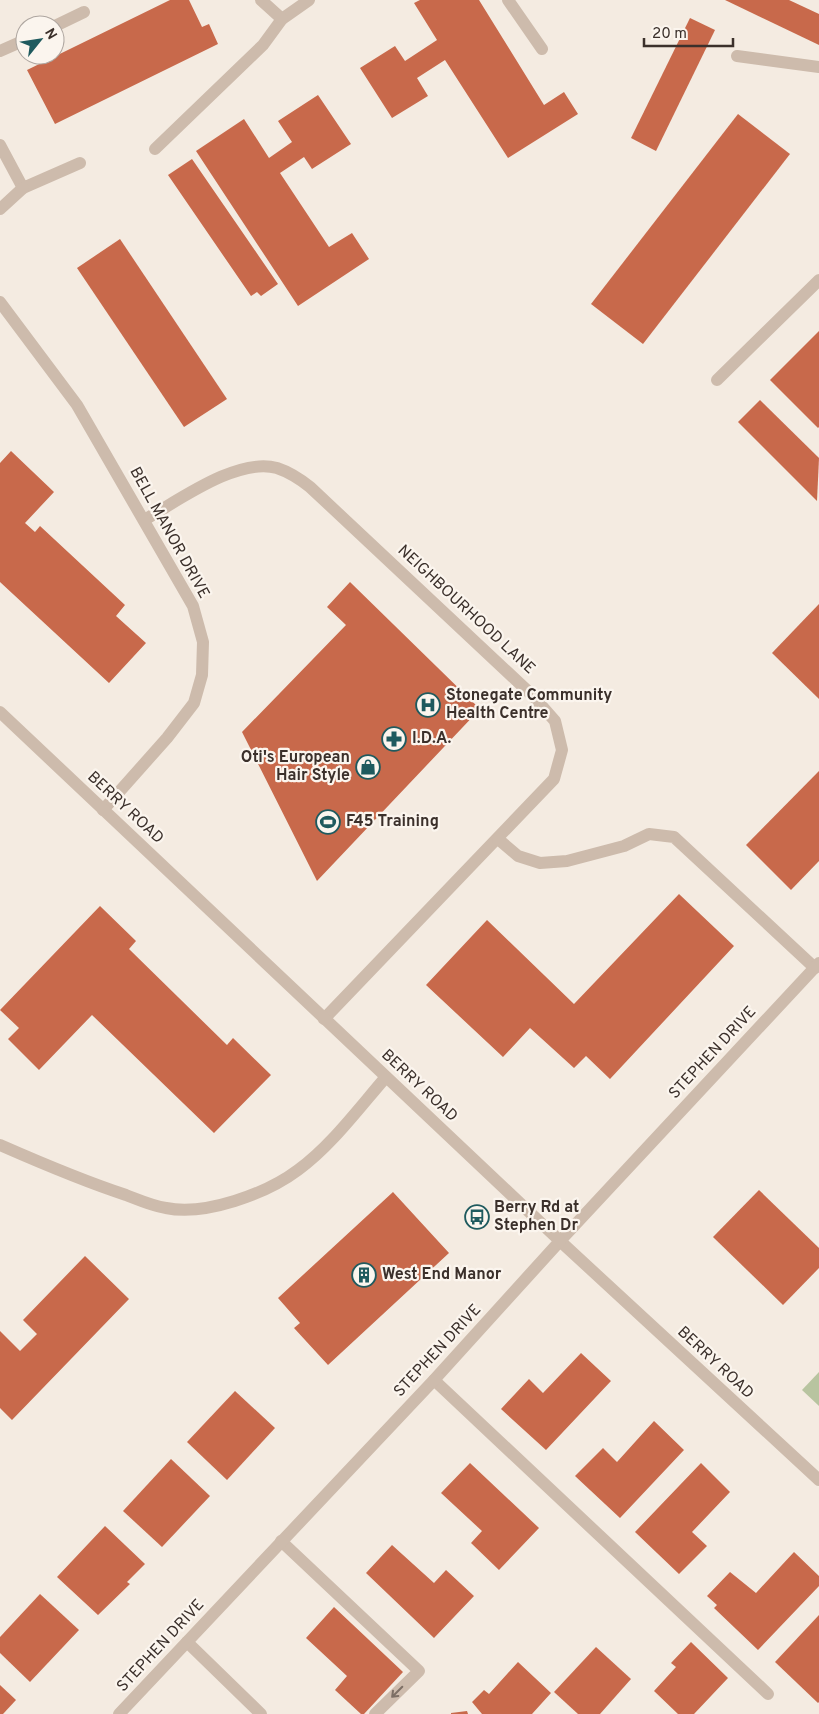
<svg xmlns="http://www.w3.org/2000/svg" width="819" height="1714" font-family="Overpass,sans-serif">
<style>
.green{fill:#b8c4a0}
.building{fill:#c8694b}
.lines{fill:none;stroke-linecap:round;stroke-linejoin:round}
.service{stroke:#cdbbac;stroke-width:12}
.minor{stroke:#cdbbac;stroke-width:12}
.tertiary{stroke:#cdbbac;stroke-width:12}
.oneway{stroke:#7d6f65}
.labels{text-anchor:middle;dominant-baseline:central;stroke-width:4.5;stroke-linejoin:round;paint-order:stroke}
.street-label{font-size:16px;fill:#3b302b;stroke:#fbf5ee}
.poi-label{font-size:16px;font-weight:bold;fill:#3b302b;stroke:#fbf5ee;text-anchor:start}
</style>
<rect width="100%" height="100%" fill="#f4ebe1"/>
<path class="green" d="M819 1372V1406L802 1390Z"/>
<g class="building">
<path d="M170 0H189L202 27 209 24 218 44 55 124 27 70Z"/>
<path d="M420 0H479L544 105 564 92 578 114 508 158 445 60 417 78 428 96 392 118 360 68 395 46 405 61 437 40 414 3Z"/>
<path d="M725 0H789L819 14V45Z"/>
<path d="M690 18 715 30 656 151 631 138Z"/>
<path d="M318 95 351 144 312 169 304 157 280 173 329 247 352 233 369 259 298 306 196 151 244 119 269 158 292 142 278 121Z"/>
<path d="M738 114 790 154 643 344 591 304Z"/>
<path d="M192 159 278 284 261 296 257 292 251 296 168 175Z"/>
<path d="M120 239 227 399 184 427 77 268Z"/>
<path d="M819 331V427L818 428 770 380Z"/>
<path d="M760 400 819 458 817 501 738 422Z"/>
<path d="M11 451 54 492 25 523 35 532 40 526 125 605 116 616 146 643 109 683 0 582V463Z"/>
<path d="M350 582 480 709 317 881 242 732 346 625 327 607Z"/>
<path d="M819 604V699L772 653Z"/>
<path d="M819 771V861L791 890 746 845Z"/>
<path d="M679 894 734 946 610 1079 586 1056 574 1068 530 1028 503 1057 426 985 487 920 574 1004Z"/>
<path d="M100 906 136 941 129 949 227 1045 233 1038 271 1075 214 1133 92 1015 39 1070 8 1039 19 1028 0 1010Z"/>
<path d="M759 1190 819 1248V1268L783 1305 713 1237Z"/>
<path d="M393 1192 449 1253 328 1365 294 1328 300 1323 278 1298Z"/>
<path d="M85 1256 129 1299 12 1420 0 1408V1331L20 1351 37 1334 23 1320Z"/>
<path d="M581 1353 611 1381 546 1450 501 1409 529 1379 543 1393Z"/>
<path d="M235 1391 275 1428 227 1480 187 1442Z"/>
<path d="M654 1421 684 1450 620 1518 575 1476 603 1448 617 1462Z"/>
<path d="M171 1459 210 1496 162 1547 123 1511Z"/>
<path d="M470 1463 539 1528 499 1570 471 1543 482 1531 441 1493Z"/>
<path d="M701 1463 730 1492 692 1532 707 1546 679 1574 635 1532Z"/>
<path d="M105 1526 145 1564 127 1582 130 1584 98 1615 57 1577Z"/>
<path d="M392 1545 434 1583 446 1570 474 1596 434 1638 366 1573Z"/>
<path d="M794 1552 819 1576V1586L758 1650 714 1608 717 1605 707 1596 730 1572 756 1593Z"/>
<path d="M40 1594 79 1630 30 1682 0 1653V1637Z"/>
<path d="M334 1607 403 1672 364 1714H361L335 1690 347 1676 306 1638Z"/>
<path d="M819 1615V1702L818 1703 775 1662Z"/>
<path d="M691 1642 728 1678 694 1714H678L654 1691 676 1667 671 1663Z"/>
<path d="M596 1647 631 1679 600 1714H578L554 1692Z"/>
<path d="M518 1662 551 1693 532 1714H482L472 1702 484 1690 489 1694Z"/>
<path d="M0 1685 16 1700 3 1714H0Z"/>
<path d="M467 1711 468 1714H451V1713Z"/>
</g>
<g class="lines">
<g class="service">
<path d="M508 0 542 49"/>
<path d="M55 26 84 12"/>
<path d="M0 51 25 40"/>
<path d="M737 56 819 67"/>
<path d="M0 145 23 188 80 163"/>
<path d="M155 149 263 45 282 19 309 0"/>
<path d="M0 209 23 188"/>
<path d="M717 380 819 280"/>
<path d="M144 520C178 501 237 457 277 468 289 472 300 479 310 487L533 696 555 721 562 750 554 779 324 1019"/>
<path d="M498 839 518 856 540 863 567 861 624 846 649 834 674 837 815 968"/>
<path d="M434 1380 768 1694"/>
<path d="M281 1541 419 1671 375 1714"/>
</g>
<g class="minor">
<path d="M261 0 282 19"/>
<path d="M0 302 77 405 193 606 203 642 202 675 194 703 167 738 103 810"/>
<path d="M819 963 560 1241 819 1480"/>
<path d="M0 1145C41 1163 83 1181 126 1195 139 1200 153 1206 166 1208 205 1216 266 1194 298 1170 331 1146 359 1108 386 1077"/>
<path d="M187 1642 261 1714"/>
</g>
<path class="tertiary" d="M0 712 560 1241 434 1380 119 1714"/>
</g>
<defs><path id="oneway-shaft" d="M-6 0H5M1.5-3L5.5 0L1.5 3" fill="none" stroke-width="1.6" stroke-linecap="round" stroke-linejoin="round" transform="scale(1.25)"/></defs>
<use class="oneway" href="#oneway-shaft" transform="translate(397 1692) rotate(135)"/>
<defs>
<g id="hospital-ring" transform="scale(1.25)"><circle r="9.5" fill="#fbf5ee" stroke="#1f5a5e" stroke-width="1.5"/><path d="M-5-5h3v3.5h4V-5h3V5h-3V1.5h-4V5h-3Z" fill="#1f5a5e"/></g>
<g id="pharmacy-ring" transform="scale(1.25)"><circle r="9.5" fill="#fbf5ee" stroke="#1f5a5e" stroke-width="1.5"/><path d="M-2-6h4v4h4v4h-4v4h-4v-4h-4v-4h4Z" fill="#1f5a5e"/></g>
<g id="shop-ring" transform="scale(1.25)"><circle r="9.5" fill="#fbf5ee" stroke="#1f5a5e" stroke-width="1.5"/><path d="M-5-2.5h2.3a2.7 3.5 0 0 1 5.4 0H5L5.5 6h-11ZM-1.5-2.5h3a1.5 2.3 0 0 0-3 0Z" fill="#1f5a5e"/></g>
<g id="stadium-ring" transform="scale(1.25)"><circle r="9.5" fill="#fbf5ee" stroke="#1f5a5e" stroke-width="1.5"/><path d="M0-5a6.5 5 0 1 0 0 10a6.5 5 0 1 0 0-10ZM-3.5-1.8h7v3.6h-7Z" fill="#1f5a5e"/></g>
<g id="bus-ring" transform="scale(1.25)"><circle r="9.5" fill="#fbf5ee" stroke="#1f5a5e" stroke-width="1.5"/><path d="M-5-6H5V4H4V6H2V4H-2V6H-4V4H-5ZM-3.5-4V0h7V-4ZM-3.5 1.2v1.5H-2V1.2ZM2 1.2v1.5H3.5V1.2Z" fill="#1f5a5e"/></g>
<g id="building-ring" transform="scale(1.25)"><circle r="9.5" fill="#fbf5ee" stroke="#1f5a5e" stroke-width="1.5"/><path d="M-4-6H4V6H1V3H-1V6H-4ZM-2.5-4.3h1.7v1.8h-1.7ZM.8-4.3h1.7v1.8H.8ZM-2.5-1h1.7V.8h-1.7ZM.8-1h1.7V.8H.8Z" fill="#1f5a5e"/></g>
</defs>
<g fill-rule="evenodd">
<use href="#hospital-ring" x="428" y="705"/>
<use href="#pharmacy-ring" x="394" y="739"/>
<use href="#shop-ring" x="368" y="767"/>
<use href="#stadium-ring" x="328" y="822"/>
<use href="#bus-ring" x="477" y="1217"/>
<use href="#building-ring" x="364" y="1275"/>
</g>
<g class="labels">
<g class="street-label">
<text transform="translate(169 533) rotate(61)">BELL MANOR DRIVE</text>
<text transform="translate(466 610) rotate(43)">NEIGHBOURHOOD LANE</text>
<text transform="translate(125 808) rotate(43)">BERRY ROAD</text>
<text transform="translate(713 1053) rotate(-47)">STEPHEN DRIVE</text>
<text transform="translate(419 1086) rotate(43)">BERRY ROAD</text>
<text transform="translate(438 1351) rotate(-47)">STEPHEN DRIVE</text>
<text transform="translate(715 1363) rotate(43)">BERRY ROAD</text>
<text transform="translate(161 1646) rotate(-47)">STEPHEN DRIVE</text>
</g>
<g class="poi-label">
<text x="446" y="696">Stonegate Community<tspan x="446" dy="18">Health Centre</tspan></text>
<text x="412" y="739">I.D.A.</text>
<text x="350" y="758" text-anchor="end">Oti's European<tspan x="350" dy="18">Hair Style</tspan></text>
<text x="346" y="822">F45 Training</text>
<text x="494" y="1208">Berry Rd at<tspan x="494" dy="18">Stephen Dr</tspan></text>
<text x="382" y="1275">West End Manor</text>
</g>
</g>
<g transform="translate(40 40) rotate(60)"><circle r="24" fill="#fbf5ee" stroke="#aea6a0"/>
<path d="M0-4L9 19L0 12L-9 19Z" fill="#1f5a5e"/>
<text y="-8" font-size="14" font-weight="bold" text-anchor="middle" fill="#3b302b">N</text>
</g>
<path d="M644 38v8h89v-8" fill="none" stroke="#3b302b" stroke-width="2.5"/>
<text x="652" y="38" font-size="15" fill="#3b302b" stroke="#fbf5ee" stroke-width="4" paint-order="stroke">20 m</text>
</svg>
